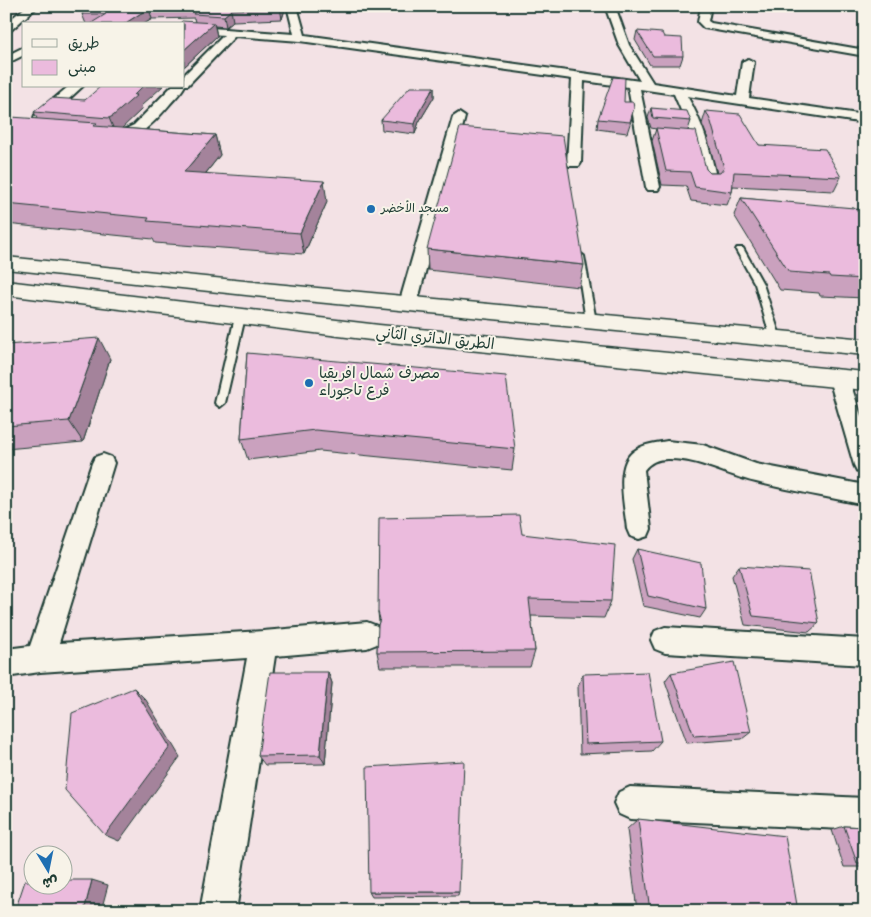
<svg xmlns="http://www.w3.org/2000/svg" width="871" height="917" font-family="Mynerve,'Playpen Sans Arabic',sans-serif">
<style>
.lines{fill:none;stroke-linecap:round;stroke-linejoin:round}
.lane-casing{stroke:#1f3d34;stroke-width:4}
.street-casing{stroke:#1f3d34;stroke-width:4}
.highway-casing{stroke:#1f3d34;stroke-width:3}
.lane{fill:#f7f3e8;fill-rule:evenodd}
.street{fill:#f7f3e8;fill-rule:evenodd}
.highway{fill:#f7f3e8;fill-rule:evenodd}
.wall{fill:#caa1be;stroke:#1f3d34}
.shaded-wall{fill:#a4839b;stroke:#1f3d34}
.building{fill:#ebbbdd;stroke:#1f3d34}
.poi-dot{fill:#1f6fb2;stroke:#f7f3e8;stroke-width:2}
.labels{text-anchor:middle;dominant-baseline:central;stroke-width:4;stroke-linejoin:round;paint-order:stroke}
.far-poi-label{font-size:12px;fill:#1f3d34;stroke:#f7f3e8;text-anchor:start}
.street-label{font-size:15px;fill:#1f3d34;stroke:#f7f3e8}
.poi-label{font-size:15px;fill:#1f3d34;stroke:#f7f3e8;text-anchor:start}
</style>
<rect width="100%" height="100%" fill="#f3e2e5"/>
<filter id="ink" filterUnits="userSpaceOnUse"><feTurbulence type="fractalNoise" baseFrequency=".02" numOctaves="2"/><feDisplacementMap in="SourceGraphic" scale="10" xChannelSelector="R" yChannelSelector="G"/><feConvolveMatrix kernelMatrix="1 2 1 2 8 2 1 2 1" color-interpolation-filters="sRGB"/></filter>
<g filter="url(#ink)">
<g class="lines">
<g class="lane-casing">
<g id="lane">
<path d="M737 248H743L763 284 781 339 779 341H773L771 339 755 284 736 250Z"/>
<path d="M580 253 584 256 596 321 591 324 586 321 576 256Z"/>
<path d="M240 314 245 317 225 403 220 407 215 403 235 317Z"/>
</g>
</g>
<g class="street-casing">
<g id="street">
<path d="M27 6H38L10 31 6 32V23Z"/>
<path d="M287 6H297L305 35 640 81 619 45 605 6H615L629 45 653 83 737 96 742 62 748 59 754 62 749 98 865 115V123L687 96C703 122 711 152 717 182L715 185H705L703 182 692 136 674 94 640 89 660 187 658 190H648L646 187 628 87 584 81 581 163 579 166H569L567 163 572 79 300 41 235 36 188 85H185C182 92 175 98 170 104 154 123 131 148 103 141L101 138 103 135 117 133 134 125 172 86H184V75L224 35 184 32V26L294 34Z"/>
<path d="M701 6H711L708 21 711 23 865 50V56L704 28 698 22Z"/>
<path d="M24 47V55L6 64V56Z"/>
<path d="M69 86H83L45 121H35L34 118 35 115Z"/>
<path d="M459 113 465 117 417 304 414 308 408 310 402 308 399 304 453 117Z"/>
<path d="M839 372 846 374 849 379 865 428V474L857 471 854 465 829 379 832 374Z"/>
<path d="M667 441 703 445 756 464 865 485V505C828 497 792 491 756 482 725 475 699 458 667 459 658 459 650 462 644 470L651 529 648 536 639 539 630 536 627 529C625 508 614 465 634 451 643 444 656 443 667 441Z"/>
<path d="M103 454 111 457 114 463 59 643 263 631 367 622 377 626 381 635 377 644 367 648 275 656 236 911H200L247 658 40 672 6 677V649L30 646 92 463 95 457Z"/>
<path d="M665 627 865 639V665L665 653 655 649 651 640 655 631Z"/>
<path d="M630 787 865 798V830L630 819 619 814 614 803 619 792Z"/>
</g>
</g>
<g class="highway-casing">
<g id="highway">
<path d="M6 257 264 283 865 339V355L264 297 6 269Z"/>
<path d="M6 281 379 325 865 372V390L379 341 6 295Z"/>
</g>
</g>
<use href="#lane" class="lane"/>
<use href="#street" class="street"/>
<use href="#highway" class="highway"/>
</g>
<g class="wall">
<path d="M88 6H286L282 19 233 21 226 27 215 26 217 36 184 67V24L195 22 194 18 152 19 144 24H86L82 14Z"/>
<path d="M637 31 664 37 683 56 680 65H650L635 40Z"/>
<path d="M434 87V97L419 122 415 134 382 130 381 120Z"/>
<path d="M85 100 141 106 142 109 121 128 215 135 220 155 206 173 327 202 304 254 155 243 153 239 6 224V120L37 119 34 112Z"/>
<path d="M624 102 632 118 627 133 597 129 598 119Z"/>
<path d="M651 108 691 121 688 130 706 169 710 173H717L707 136 702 124 706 111 759 145 841 177 834 191 733 186 732 192 727 205 691 201 686 186 662 185 652 141 656 129 651 128 648 118Z"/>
<path d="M741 198 865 210V298L820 296 819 293 780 290 734 215Z"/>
<path d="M427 249 584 265 579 287 428 270Z"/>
<path d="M6 345 110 359 83 442 6 449Z"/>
<path d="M247 353 515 449 512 470 320 451 248 460 241 439Z"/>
<path d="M522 534 611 601 604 618 531 616 535 651 530 667H380L377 652 379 622 378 612Z"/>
<path d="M637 549 706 609 700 618 643 606 632 559Z"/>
<path d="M739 566 819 623 809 632 745 625 732 576Z"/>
<path d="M328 672 332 683 325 764 265 765 258 756Z"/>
<path d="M671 673 751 732 742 739 687 743 665 681Z"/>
<path d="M583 674 661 741 652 751 580 754 578 686Z"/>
<path d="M638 819 798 911H637L627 829Z"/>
<path d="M844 826 865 827V867H844L832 830Z"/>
<path d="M369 892H459L458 896 372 897Z"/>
</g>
<g class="shaded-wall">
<path d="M281 6H286L282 19 280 8Z"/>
<path d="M149 8 152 19 144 24H124Z"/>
<path d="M231 10 233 21 226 27 224 16Z"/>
<path d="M214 23 217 36 184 67V50Z"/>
<path d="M143 86H163L141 106 142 109 119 131 115 132 109 118Z"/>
<path d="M434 87V97L419 122 415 134V124L419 112Z"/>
<path d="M215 135 220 155 191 192 184 172Z"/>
<path d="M324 181 327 202 304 254 300 233Z"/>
<path d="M99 338 110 359 83 442 69 421Z"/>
<path d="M328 672 332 683 325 764 320 755Z"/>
<path d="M134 688 146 700 180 757 119 841 105 835Z"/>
<path d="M92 880 108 885 101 911H84Z"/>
</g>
<g class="building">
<path d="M88 6H281L280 8 231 10 224 16 193 14 201 7 149 8 124 24H90L106 14H82Z"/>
<path d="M182 21 214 23 184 50V24H179Z"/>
<path d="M637 31 662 33 664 37 682 38 683 56H653Z"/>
<path d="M613 77 625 78 624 102H633L634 108 630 122 598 119Z"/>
<path d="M101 86H143L134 95H137L113 116 109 118 34 112 51 98 85 100Z"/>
<path d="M410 87H434L419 112 415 124 381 120Z"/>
<path d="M651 108 687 111 691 121 653 118Z"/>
<path d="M706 111 740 114 759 145 825 149 841 177 734 172 732 192 695 187 690 172 666 171 656 128 696 131 706 169 710 173H720L724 168 711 122Z"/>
<path d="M11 117 97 123 94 126 215 135 184 172 324 181 300 233 147 221 149 218 6 204V120Z"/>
<path d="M460 127 563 136 584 265 427 249Z"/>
<path d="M741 198 854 208 856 210H865V279L830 277 829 275 789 272Z"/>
<path d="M99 338 69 421 6 426V345Z"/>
<path d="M247 353 506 376 515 449 315 430 241 439Z"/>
<path d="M519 515 522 534 615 545 611 601 529 599 535 651 377 652 378 625 380 619 378 612 379 518Z"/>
<path d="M637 549 701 563 706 609 648 596Z"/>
<path d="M739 566 809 571 819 623 753 616Z"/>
<path d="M734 662 751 732 694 736 671 673Z"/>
<path d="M270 672H328L320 755 258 756Z"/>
<path d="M648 672 661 741 586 744 583 674Z"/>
<path d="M134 688 170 747 105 835 65 790 72 713Z"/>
<path d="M464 761 459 892H369L367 767Z"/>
<path d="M638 819 785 836 798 911H650Z"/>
<path d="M844 826 865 827V863H857Z"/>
<path d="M62 880H92L84 911H15L25 881H32V884H62Z"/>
</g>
</g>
<g class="poi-dot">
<circle cx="371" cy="209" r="5"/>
<circle cx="309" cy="383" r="5"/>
</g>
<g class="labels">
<g class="far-poi-label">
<text x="381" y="209">مسجد الأخضر</text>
</g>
<g class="street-label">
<text transform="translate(435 339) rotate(6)">الطريق الدائري الثاني</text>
</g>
<g class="poi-label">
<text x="319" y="374">مصرف شمال افريقيا<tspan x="319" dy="17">فرع تاجوراء</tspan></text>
</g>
</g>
<rect width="871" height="917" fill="none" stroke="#f7f3e8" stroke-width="25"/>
<rect x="12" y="12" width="846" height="892" fill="none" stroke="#1f3d34" stroke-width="2" filter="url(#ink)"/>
<rect x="22" y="22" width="162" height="65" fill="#f7f3e8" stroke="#a1aaa0"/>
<rect x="32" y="39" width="25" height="8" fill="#f7f3e8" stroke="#a1aaa0"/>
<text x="68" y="48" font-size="15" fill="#1f3d34">طريق</text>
<rect x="32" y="60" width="25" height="15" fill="#ebbbdd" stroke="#a1aaa0"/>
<text x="68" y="72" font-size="15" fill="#1f3d34">مبنى</text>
<g transform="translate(48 870) rotate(170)"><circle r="24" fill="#f7f3e8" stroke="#a1aaa0"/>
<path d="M0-4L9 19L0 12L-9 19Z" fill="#1f6fb2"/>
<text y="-8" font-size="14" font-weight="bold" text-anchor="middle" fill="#1f3d34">ش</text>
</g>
</svg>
